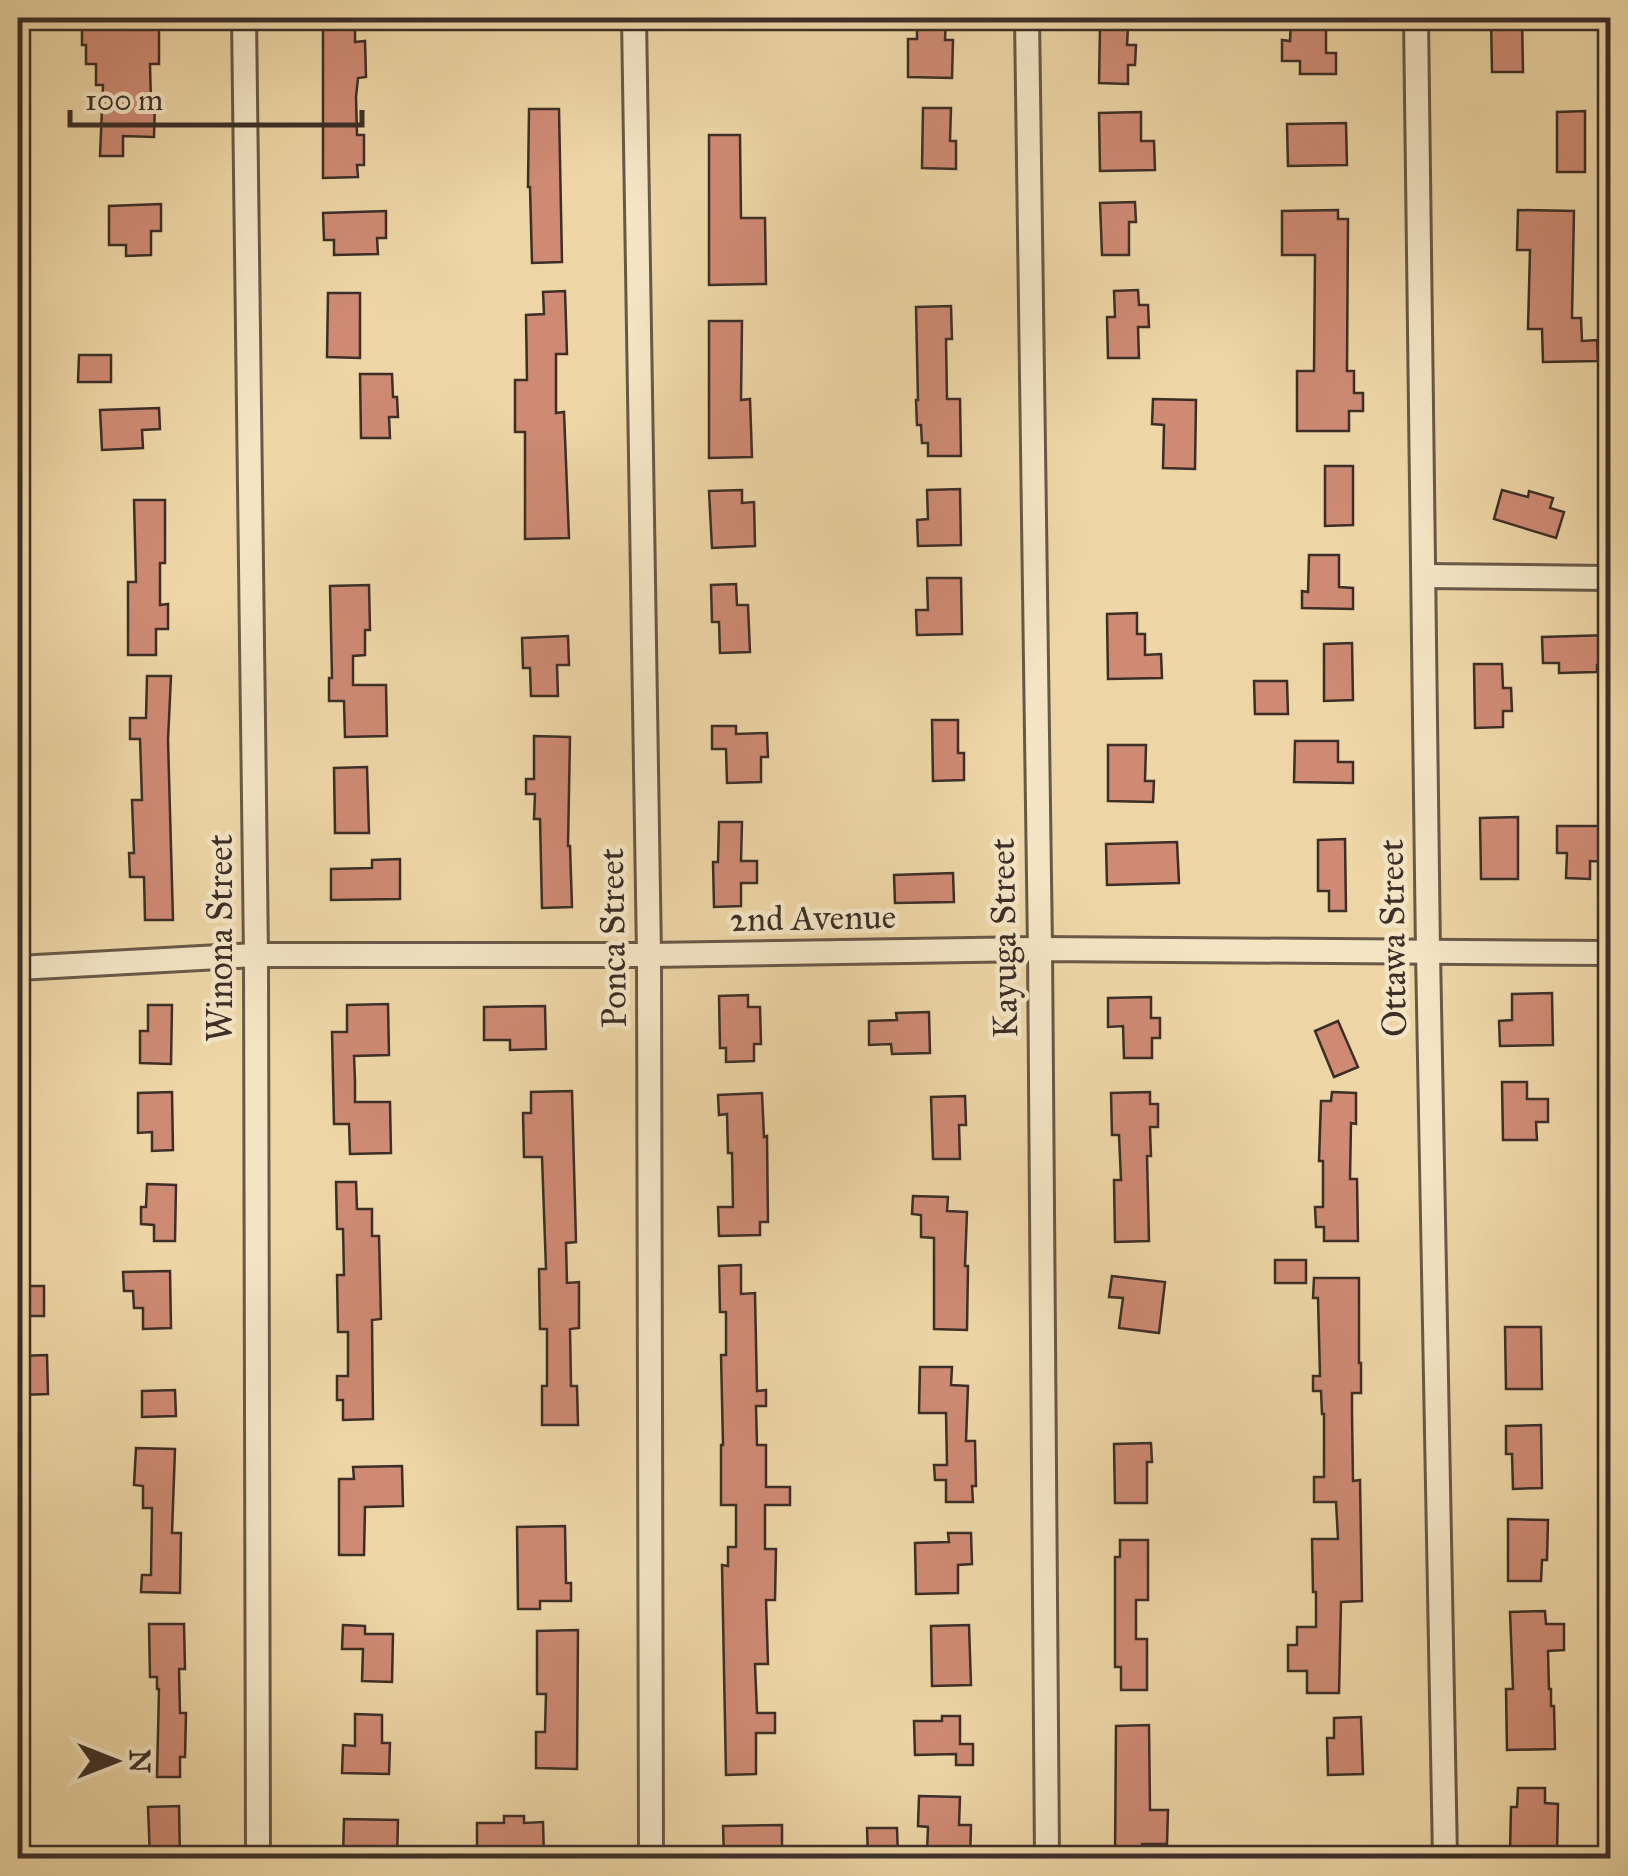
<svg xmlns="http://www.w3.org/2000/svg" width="1628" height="1876" font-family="'IM FELL Great Primer',serif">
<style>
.building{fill:#ce8a73;stroke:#3c2f28;stroke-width:2.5}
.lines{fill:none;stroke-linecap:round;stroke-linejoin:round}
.street-casing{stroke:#685847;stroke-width:28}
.street{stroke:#f3e4c4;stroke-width:22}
.labels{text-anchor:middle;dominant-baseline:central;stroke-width:9;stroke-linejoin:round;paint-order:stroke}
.street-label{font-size:35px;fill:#3c2f28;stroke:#f3e4c4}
</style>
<rect width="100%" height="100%" fill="#edd5a5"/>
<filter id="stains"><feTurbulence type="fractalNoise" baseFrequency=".002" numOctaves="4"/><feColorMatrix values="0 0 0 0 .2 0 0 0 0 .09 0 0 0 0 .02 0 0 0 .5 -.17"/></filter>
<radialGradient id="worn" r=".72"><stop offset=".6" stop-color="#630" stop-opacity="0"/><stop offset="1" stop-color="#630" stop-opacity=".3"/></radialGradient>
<g class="building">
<path d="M917 18H946L945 40H953L952 78 908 77V39H917Z"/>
<path d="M1491 18H1522L1523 72H1492Z"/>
<path d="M1291 19H1326V53H1336V74H1300V61H1282V40L1290 41Z"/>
<path d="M323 22H355V42L365 41 366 77 358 78 356 97 357 135H364V165H357L358 177 323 178Z"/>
<path d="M82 23H159V64H150L151 103H155L154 137 123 136V156H100L103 85H96V64H86V45H82Z"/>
<path d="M1100 27 1128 28 1127 45H1136L1135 65H1128V84L1099 83Z"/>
<path d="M923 108H951L950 141H956V169L922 168Z"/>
<path d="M529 109H559L562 262 532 263 530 187H528Z"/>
<path d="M1585 111V172H1557V112Z"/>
<path d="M1141 112V141H1154L1155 170 1100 171 1099 113Z"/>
<path d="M1346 123 1347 165 1288 166 1287 124Z"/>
<path d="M709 135H740L741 218H765L766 284 709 285Z"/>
<path d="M1135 202 1136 222H1129V255H1102L1100 203Z"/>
<path d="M161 204V231H151V255L126 256V245H109V206Z"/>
<path d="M1338 210V219H1348L1347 371H1354V393H1363V411H1349V431H1297V371H1314L1315 255H1282V211Z"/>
<path d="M1518 210 1574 211 1572 318H1581L1582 341 1597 340 1598 361 1543 362 1542 329H1528L1530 250H1517Z"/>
<path d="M386 211V238H377L378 254 334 255V240H324L323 213Z"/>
<path d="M1138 290 1139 305H1148L1149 327H1138L1139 358H1108L1107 317H1115L1114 291Z"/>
<path d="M565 291 567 354H556V413L564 412 569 538 525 539V432H515V380H527L526 315 544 314 543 292Z"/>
<path d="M328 293H360V358L327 357Z"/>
<path d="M951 306 952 339H946L947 399H960L961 456H928V443H922L921 425H917L916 400H918L916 307Z"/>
<path d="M709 321H742L741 400 750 399 752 457 709 458Z"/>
<path d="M79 355H111V382H78Z"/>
<path d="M360 374H392L393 397H397L398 417H389L390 438H361Z"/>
<path d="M1153 399 1196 400 1195 469 1163 468 1164 425 1152 424Z"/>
<path d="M159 408 160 429 142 430 143 448 102 450 100 410Z"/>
<path d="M1325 466H1353V525L1325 526Z"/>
<path d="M960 489 961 545 918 546 917 520 928 519 927 490Z"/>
<path d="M742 490V503L754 502 755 546 712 548 709 491Z"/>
<path d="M1502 490 1528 497 1529 491 1553 498 1550 508 1564 512 1556 538 1494 519Z"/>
<path d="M134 500H165V563H160V605L168 604V629H156V655H128V582H136Z"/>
<path d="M1309 555H1339V587L1353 588V609L1302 608V591L1308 592Z"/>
<path d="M927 578H961L962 634 917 635 916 610H928Z"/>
<path d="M736 584 737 605H748L750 652 720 653 719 622H712L711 585Z"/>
<path d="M369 585 370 630H365V655L353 656V685H386L387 736 345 737 344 701H329V678H332L330 586Z"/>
<path d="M1137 613V634H1145V655L1161 654 1162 678 1108 679 1107 614Z"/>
<path d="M1610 635V664L1597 665V672L1559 673V663H1543L1542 637Z"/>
<path d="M568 636 569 665H557L558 696H531L530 668H523L522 638Z"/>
<path d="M1352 643 1353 700 1324 701V644Z"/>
<path d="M1474 664H1502L1503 688H1511L1512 711H1503V727L1475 728Z"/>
<path d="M147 676H171L168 740 173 920H145L144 877H130L129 853H134L132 800H142L140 739H130V718H146Z"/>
<path d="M1254 681H1287L1288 714H1255Z"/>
<path d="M932 720H958V753H964V780L933 781Z"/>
<path d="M712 726H736V734L767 733 768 757H761V782L727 783 726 749H712Z"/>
<path d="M534 736 570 737 568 846H570L572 907 542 908 540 819H534L535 794H526V779H534Z"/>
<path d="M1295 741H1338V762H1353V783L1294 782Z"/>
<path d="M1108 745H1146L1145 781H1154L1153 802 1108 801Z"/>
<path d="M367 767 369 833H335L334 768Z"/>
<path d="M1518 817V879H1481L1480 818Z"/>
<path d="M719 822H742L741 861H757V883H741V906L714 907 713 862H718Z"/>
<path d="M1557 826H1610V862L1590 861V879L1566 878 1567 853H1557Z"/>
<path d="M1345 839 1346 911H1329V891H1318V840Z"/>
<path d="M1177 842 1179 883 1107 885 1106 844Z"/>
<path d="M400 859V899L331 900V869L372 868V860Z"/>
<path d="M953 873 954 902 895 903 894 875Z"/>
<path d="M1552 993 1553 1045 1500 1046 1499 1021 1512 1020V994Z"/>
<path d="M748 995V1007H760L761 1044H754V1061L726 1062V1048H720L719 996Z"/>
<path d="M1151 997V1018H1160V1038H1152V1058H1124L1123 1026 1108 1027V998Z"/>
<path d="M388 1004 389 1055 354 1056 355 1081V1102H390L391 1153 350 1154 349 1124H334L332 1032H347V1005Z"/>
<path d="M148 1005H172L171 1064 140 1063V1031H148Z"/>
<path d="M545 1006 546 1049 510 1050V1040H484V1007Z"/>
<path d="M929 1012 930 1053 892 1054 891 1044 869 1045V1021L897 1020 896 1013Z"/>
<path d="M1338 1021 1358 1067 1334 1077 1315 1031Z"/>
<path d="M1502 1082H1527V1099H1548V1122H1536L1537 1140H1503Z"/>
<path d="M572 1091 576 1242 566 1243 567 1283 579 1282V1328L570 1329 571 1386H577L578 1425H542V1386H547V1329H540L539 1269H546L542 1157H524L523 1113H531V1092Z"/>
<path d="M172 1092 173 1150 152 1151V1132L138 1133V1093Z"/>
<path d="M1150 1092V1104H1158V1127H1150L1151 1156H1147L1149 1241 1115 1242 1114 1180H1121L1119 1135H1112L1111 1093Z"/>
<path d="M1332 1092 1356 1093V1124L1351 1123 1350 1179H1357L1358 1241H1324V1227H1316L1315 1207H1323V1161H1319L1321 1101H1331Z"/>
<path d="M762 1093 764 1137 767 1136 768 1222H760V1235L719 1236 718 1207H733L732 1153H728L727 1114 719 1115 718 1095Z"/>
<path d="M965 1096 966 1125H959L960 1159H933L931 1097Z"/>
<path d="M336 1182H356L357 1209H372V1236H379L381 1319 372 1320 373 1419 343 1420V1400H337V1376H348V1332H338L337 1275H344L343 1229H337Z"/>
<path d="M147 1184 176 1185 175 1241H154V1225L141 1224V1207H146Z"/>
<path d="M913 1196 948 1197 947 1211 967 1212 965 1266H968L967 1330 934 1329V1238L921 1237V1215L912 1214Z"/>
<rect x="1275" y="1260" width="31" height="23"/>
<path d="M741 1265V1294L755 1293 757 1391 766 1390V1406H756L757 1445H766V1487H790V1505H765V1549H776L775 1600H766L768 1664H755L757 1713H775V1733H756V1774L726 1775 722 1565 728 1566V1547H736V1505H721V1445H723L721 1355H726V1312H720L719 1266Z"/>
<path d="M170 1271 171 1328 143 1329V1308H134L133 1291H124L123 1272Z"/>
<path d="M1112 1276 1165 1282 1159 1333 1119 1328 1123 1298 1109 1297Z"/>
<path d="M1314 1278H1359V1363H1361V1393H1352V1414L1353 1481 1360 1480 1362 1601 1341 1602 1339 1693H1307V1671H1288V1645H1297V1627H1316V1592H1313L1312 1539H1338L1336 1502H1314V1477H1324V1414H1322L1321 1391H1313V1376H1320L1318 1298H1313Z"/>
<rect x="19" y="1286" width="25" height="30"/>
<path d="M1505 1327H1541L1542 1389H1506Z"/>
<path d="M47 1355 48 1394 19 1395 18 1356Z"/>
<path d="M920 1367H952L951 1385 968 1386 966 1441H975L976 1486H972L973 1502H946V1480H935L934 1465H947L946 1413H919Z"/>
<path d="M175 1390 176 1416 142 1417V1391Z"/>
<path d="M1541 1425 1542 1488 1513 1489 1512 1454H1506V1426Z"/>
<path d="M1151 1443 1152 1462H1147V1503H1115L1114 1444Z"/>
<path d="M136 1448 175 1449 172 1533H181L180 1593 141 1592 142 1575H151L152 1508H143V1486L134 1485Z"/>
<path d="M402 1466 403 1506 365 1507 364 1555H339V1479H354L353 1467Z"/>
<path d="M1508 1519 1548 1520 1547 1560H1542L1541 1581H1508Z"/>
<path d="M565 1526 566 1583H571V1601H540V1609H518L517 1527Z"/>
<path d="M948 1533H971L972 1564 958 1565V1593L916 1594 915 1543 949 1542Z"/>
<path d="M1120 1540H1148V1600H1136V1639H1147V1690H1121V1667H1115V1557H1120Z"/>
<path d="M1545 1611 1546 1624H1564V1650L1548 1651 1549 1689H1551V1706H1554L1555 1749 1507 1750 1506 1689H1513L1510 1612Z"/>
<path d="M149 1624H184L185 1669H179L180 1713H186L185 1757H180V1777H157L159 1689H157V1677H150Z"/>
<path d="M343 1625 365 1626V1634H393L392 1682 362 1681 363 1649H342Z"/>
<path d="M969 1625 971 1685 932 1686 931 1626Z"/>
<path d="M578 1630 577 1769 536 1768V1732H545L546 1694H537V1631Z"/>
<path d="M355 1714 382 1715V1743H390L389 1774 342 1773 343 1745 355 1746Z"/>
<path d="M942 1716H960V1744H973V1765H956V1754L915 1755 914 1721H942Z"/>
<path d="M1361 1717 1363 1774 1328 1775 1327 1738H1334V1718Z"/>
<path d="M1149 1725 1150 1810H1168L1167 1844H1142V1858H1115L1116 1726Z"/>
<path d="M1518 1788H1545V1803L1558 1804 1557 1853 1510 1852 1511 1807H1517Z"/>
<path d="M919 1796 960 1797 959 1825H971L970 1858H948V1853L927 1852 928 1827 918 1826Z"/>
<path d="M179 1806 180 1858H150L148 1807Z"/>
<path d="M504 1816H524V1823L543 1822 544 1857 477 1858V1823H504Z"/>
<path d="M344 1819 398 1820 397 1858H343Z"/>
<path d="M782 1825V1858H724L723 1826Z"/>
<path d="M867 1828H897L898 1858H868Z"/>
</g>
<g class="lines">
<g class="street-casing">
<g id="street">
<path d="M244 18 256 955 258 1858"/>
<path d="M634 18 649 955 651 1858"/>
<path d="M1027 18 1040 949 1047 1858"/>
<path d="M1416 18 1428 952 1445 1858"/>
<path d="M1424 576 1610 578"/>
<path d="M18 968 256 955H649L1040 949 1610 953"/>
</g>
</g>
<use href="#street" class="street"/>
</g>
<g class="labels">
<g class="street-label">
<text transform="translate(813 918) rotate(-1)">2nd Avenue</text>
<text transform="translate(220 938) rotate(-90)">Winona Street</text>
<text transform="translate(613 938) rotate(-91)">Ponca Street</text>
<text transform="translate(1004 938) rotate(-91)">Kayuga Street</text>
<text transform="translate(1393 938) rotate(-91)">Ottawa Street</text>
</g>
</g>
<rect width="1628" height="1876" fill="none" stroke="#edd5a5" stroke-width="60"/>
<rect x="20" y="20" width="1588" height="1836" fill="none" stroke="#3c2f28" stroke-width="5"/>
<rect x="30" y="30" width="1568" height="1816" fill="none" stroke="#3c2f28" stroke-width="2.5"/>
<g transform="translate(115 1761) rotate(90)" stroke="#f3e4c4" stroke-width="8" paint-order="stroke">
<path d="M0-8L18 38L0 25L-18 38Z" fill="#3c2f28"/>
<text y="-15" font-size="28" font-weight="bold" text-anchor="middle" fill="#3c2f28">N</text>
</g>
<path d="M70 110v15h292v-15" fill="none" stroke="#3c2f28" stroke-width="5"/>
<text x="85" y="110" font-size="30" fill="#3c2f28" stroke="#f3e4c4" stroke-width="8" paint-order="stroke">100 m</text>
<rect width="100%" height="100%" filter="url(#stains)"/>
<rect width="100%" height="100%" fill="url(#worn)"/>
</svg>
